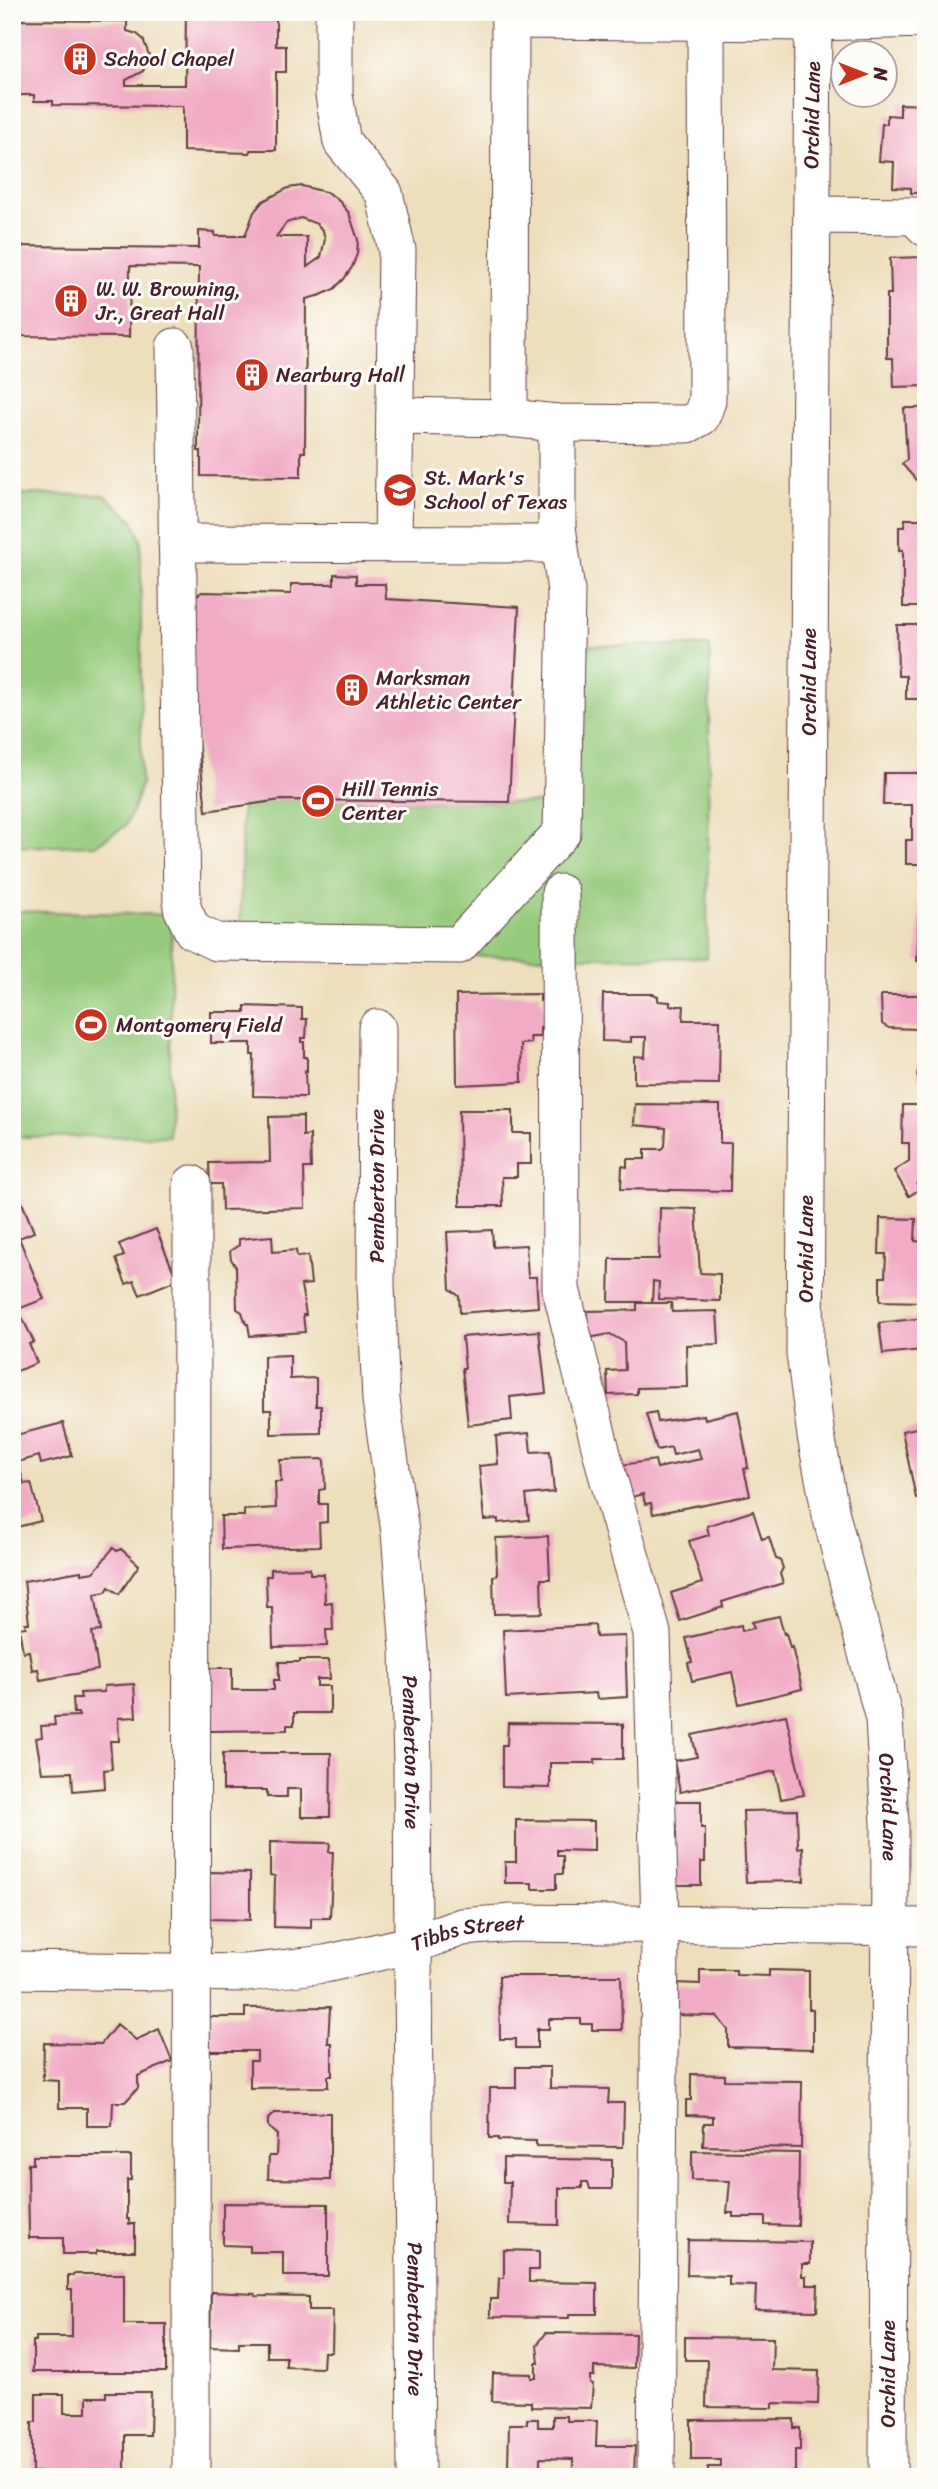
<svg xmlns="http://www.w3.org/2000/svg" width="938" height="2489" font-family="Sriracha,sans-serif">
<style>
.green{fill:#95ca7c;stroke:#707454;stroke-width:2}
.building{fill:#f1abc5;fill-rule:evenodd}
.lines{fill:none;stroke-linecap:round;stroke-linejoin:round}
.minor-casing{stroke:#623c41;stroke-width:39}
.minor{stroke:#fff;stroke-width:37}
.labels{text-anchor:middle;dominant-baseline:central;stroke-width:6;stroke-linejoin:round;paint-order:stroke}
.poi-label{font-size:21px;fill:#4a1f2b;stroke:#fdfcf7;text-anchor:start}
.street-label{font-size:21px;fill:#4a1f2b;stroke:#fdfcf7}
</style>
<rect width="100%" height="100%" fill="#fdfcf7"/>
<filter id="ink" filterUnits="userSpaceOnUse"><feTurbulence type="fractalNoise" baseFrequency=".0143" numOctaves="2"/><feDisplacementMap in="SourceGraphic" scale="14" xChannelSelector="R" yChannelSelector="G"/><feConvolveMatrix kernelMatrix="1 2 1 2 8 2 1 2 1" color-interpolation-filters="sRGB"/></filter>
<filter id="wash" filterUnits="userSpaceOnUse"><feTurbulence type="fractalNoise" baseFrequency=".00686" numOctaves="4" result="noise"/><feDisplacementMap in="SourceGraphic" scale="28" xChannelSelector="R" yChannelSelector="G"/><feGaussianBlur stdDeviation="1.57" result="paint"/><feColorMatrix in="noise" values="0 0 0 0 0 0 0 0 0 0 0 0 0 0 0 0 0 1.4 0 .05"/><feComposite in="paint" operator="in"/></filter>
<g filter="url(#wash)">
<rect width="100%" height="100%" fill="#eddebc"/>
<g class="green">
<path d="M12 494 105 495 132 519 141 540V783L134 808 125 826 96 845 12 847Z"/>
<path d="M575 645 710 646 707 958 240 954 242 799 574 803Z"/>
<path d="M12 911 172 915 169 1136 12 1137Z"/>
</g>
<g id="blocks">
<g class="building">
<path d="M186 12H276V46H286V72H276V150H250V153L183 151V106L53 105V101H34V95H12V20L127 21V31L137 34 143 39 149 55 143 71 126 80V85H185Z"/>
<path d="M900 104 926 105V189H923V193H911V188L893 187 894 162 879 161 882 124H887V115L900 116Z"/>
<path d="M302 186 329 193 340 202 349 213 358 240 357 254 352 267 344 279 334 289 321 295 306 299 305 452H301V477L201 476V451H198L199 267 130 266 129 337 12 336V246L199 248V231L215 232V236H245L254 212 263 201 288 188ZM301 218 317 224 323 231 325 239 321 257 307 267V237H276L286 223Z"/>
<path d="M926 257V386L894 387 893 358H887V294H891L890 258Z"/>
<path d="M904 408H926V490H922V474L916 480 902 464 907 460Z"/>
<path d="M905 519H926V607H903V550H899V527H905Z"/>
<path d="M334 574 356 575V584H385L386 599 519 607 509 802 281 800 206 811 194 704 191 595H197L202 592 291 594V584H334Z"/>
<path d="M897 625H926V716H920V699H906V676H898Z"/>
<path d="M884 773H926V864H906V840H912V805H883Z"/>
<path d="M921 878H926V961H917Z"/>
<path d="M540 994V1001H543L544 1028H540V1037H530L531 1043 521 1044 522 1082 457 1085 456 995Z"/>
<path d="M603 994H653L658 996V1001L670 1002V1006H684L683 1020H720L719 1084 634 1083V1056L645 1057 646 1037H631V1042L602 1041Z"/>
<path d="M881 995H920V1000H926V1041H917L918 1029 889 1028 882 1024Z"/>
<path d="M245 1006 302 1008V1019H307L306 1038H301V1042H304V1057H307V1072L305 1071 306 1097 253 1096 254 1055H251V1043H211V1012H245Z"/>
<path d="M922 1050H926V1083H922L917 1076Z"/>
<path d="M635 1104 720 1105V1143H731L730 1191 621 1189 622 1166 627 1167V1159H645V1149H662L665 1146 666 1128 634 1125Z"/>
<path d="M903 1105H926V1184H917L920 1189 909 1196 894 1171 909 1161V1143H902Z"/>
<path d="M459 1110H513V1133H531V1164H517V1177H502L503 1206H460Z"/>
<path d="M303 1116V1136L310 1135 311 1168H304L305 1208 222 1210 221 1184H210L209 1163 270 1162 269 1117Z"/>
<path d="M19 1195 34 1232 19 1238 44 1299 18 1309 34 1342 29 1344 37 1363 12 1373V1198Z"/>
<path d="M660 1208 696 1209 700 1273 720 1274V1301L658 1299 659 1282 653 1281 652 1302H609L610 1259H659Z"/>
<path d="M880 1218 916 1219 915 1241 926 1242V1302L880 1301V1277H885L886 1254H879Z"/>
<path d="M156 1229 177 1280 140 1295 134 1281 126 1284 116 1259 124 1256 119 1244Z"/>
<path d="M492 1230 493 1247 526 1245 528 1277H536L538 1307 460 1313 459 1296 450 1289 447 1232Z"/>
<path d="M272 1236 273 1252 296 1250 297 1257 308 1256 311 1284 301 1285 306 1315H303L305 1332 250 1336 248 1324H246L242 1312 237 1309 236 1267 231 1259 230 1251 239 1245V1239Z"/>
<path d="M637 1303H671L672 1312 717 1311 719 1344 686 1345 687 1387 637 1388V1394L608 1395 607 1371 625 1370 624 1342 610 1334 588 1338 587 1311 637 1310Z"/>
<path d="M923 1318V1322H926V1379H924L921 1350 883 1354 879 1323Z"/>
<path d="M539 1331 546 1393 510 1397 512 1420 468 1425 462 1368H465L462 1337Z"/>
<path d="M290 1355V1379L316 1378V1406H321V1433L271 1434V1410H264V1356Z"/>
<path d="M738 1411 746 1453 748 1468 744 1469 750 1495 653 1514 651 1503 645 1504 643 1494 627 1498 621 1465 655 1460 657 1468 701 1459 698 1449 673 1455 671 1447 657 1450 646 1414 656 1412 658 1422 704 1415 705 1419Z"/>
<path d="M63 1423 72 1456 41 1464 39 1456 18 1462 24 1484 31 1483 41 1521 17 1527 12 1515V1436Z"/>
<path d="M926 1426V1496L916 1498 902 1431Z"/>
<path d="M529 1433 531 1452 550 1451 554 1492 526 1495 529 1520 498 1523V1519L484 1520 479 1466 498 1464 496 1436Z"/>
<path d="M324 1459 325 1489 319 1490V1504H327V1522L319 1523 320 1546 222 1549 221 1516H244V1510L276 1508 275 1482H281L280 1460Z"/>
<path d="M753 1511 762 1539 769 1537 776 1559 780 1560 783 1568 780 1574 783 1583 722 1602 723 1607 680 1621 671 1593 702 1583 689 1541 709 1535 707 1526Z"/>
<path d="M548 1536 550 1579H541L542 1613 494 1614 493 1576 497 1575 496 1538Z"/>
<path d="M113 1548 117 1551 121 1549 139 1565 119 1594 109 1587 106 1592 95 1594 101 1631 92 1632 98 1670 40 1680 38 1669 32 1670 29 1651 23 1652 19 1628 26 1627 25 1623H29L24 1581 81 1571V1574L94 1572Z"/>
<path d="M310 1568V1574H324L325 1603 332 1602 333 1630H326L327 1646 273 1647 272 1607H267L266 1576H271V1569Z"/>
<path d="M779 1616 784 1634 786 1633 790 1648 792 1647 802 1689 739 1704 732 1672 692 1681 688 1663 692 1662 686 1638 741 1625 742 1631 754 1628 752 1622Z"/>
<path d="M595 1625 596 1637 625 1636 627 1697 597 1699 596 1693 506 1698 503 1630Z"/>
<path d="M300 1660H329L330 1679H317V1686H330V1713H294V1725H287V1730L210 1731V1668H232V1690H274V1680H279V1662H300Z"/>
<path d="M134 1684 136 1717 118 1718 119 1741H110L112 1769 104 1770 105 1788 73 1791 72 1772 42 1773 36 1738 42 1737 41 1726 55 1725 54 1717 79 1716 78 1713H74L73 1698H81L80 1693 104 1692V1686Z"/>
<path d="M786 1715 804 1795 781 1799 775 1771 680 1792 674 1761 697 1757 692 1735Z"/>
<path d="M508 1723 623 1724V1759H595V1763H550V1788L502 1787V1745H507Z"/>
<path d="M223 1753H331L330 1817H301V1789H287V1797H267V1790H223Z"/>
<path d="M667 1801H701V1828H705V1862H701V1885H667Z"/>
<path d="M797 1810 798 1848 803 1847 804 1881 746 1882 743 1811Z"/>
<path d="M516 1820 594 1821V1851L557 1850V1856H563V1874H556V1889H532V1883H505V1862H516Z"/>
<path d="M270 1842 330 1843 329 1852H333L330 1918H311V1928L274 1927 275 1876 270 1875Z"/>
<path d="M210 1872 250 1873V1920L210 1919Z"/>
<path d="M700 1970H736V1975L769 1976V1970L809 1971V2009H813V2049L728 2047V2030L717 2016 674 2015 675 1983 700 1984Z"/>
<path d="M499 1976H621L622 2030H592V2024H581V2019H549V2029H537V2048H516V2039H500Z"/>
<path d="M330 2007 328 2043H332V2076H328V2087L250 2088V2061H257V2051H210L209 2017H245V2008Z"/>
<path d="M117 2024 136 2040 159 2029 172 2061 138 2076V2088L125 2102H113L112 2126H87V2108H59V2081L43 2080 44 2043 101 2044Z"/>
<path d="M516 2067H550V2088L609 2089 608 2103H624L623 2147 536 2146V2141L498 2140V2138H489L490 2088H516Z"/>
<path d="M691 2074 725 2075V2080L802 2081 801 2148 703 2146 704 2123H713V2116L686 2115V2100H691Z"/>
<path d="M275 2113H330V2180L268 2179 269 2156H276L277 2135 268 2127V2119Z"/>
<path d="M692 2151 799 2153 798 2226 765 2225V2217H733V2213H727L730 2181 692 2180Z"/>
<path d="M33 2156H131V2180H127V2219H129V2224H135V2251H96V2254H63V2238H29L28 2164H33Z"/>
<path d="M503 2158 612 2160V2189H590L588 2182H582V2188H559V2225L509 2224 510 2182H503Z"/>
<path d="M223 2203 328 2204V2276H283V2252H250V2246L223 2245Z"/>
<path d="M688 2240 810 2242V2264H802V2276H806V2285H818L817 2311 755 2310 756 2286 729 2285V2276L687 2275Z"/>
<path d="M504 2250 539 2251V2270H529V2282L597 2283V2314H569V2318L490 2317V2299H498L499 2278H504Z"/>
<path d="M73 2274H124V2324H166V2372H33V2341H36V2337H72V2290H68V2276H73Z"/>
<path d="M211 2292 255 2294V2296L309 2297V2310H333L332 2352H324L323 2368 286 2367V2357H267V2342H239V2348L210 2347Z"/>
<path d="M546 2333 635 2334 634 2368 594 2367V2376H590V2383L593 2384 591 2408 531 2407V2402L492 2401 493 2373 531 2374V2378H536V2363H539L537 2345Z"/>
<path d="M685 2337 773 2338 772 2370 819 2371 818 2404 773 2403V2408L706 2407 707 2360H685Z"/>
<path d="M106 2392H151L150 2435H125V2477H45V2472H32V2422H36V2394H64V2413H87V2397H106Z"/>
<path d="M553 2416H567V2421H597L596 2446H635L634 2477H573V2459L540 2458V2477H514V2468H508L509 2424H527V2419H538V2427H553Z"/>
<path d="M794 2419V2428H800V2450H795V2472H789V2477H708V2467H721V2460H691V2420Z"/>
</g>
</g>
</g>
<g filter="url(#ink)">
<use href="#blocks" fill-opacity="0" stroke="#623c41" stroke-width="2"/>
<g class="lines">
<g class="minor-casing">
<g id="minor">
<path d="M334 12V95L342 142 384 193 397 250 393 543"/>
<path id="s1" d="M813 12 805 1353 816 1436 831 1515 884 1719 890 1823 888 2477"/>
<path d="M510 20 813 22 926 19"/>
<path d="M812 215 914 216 926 228"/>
<path d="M175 347 182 908 193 931 216 942 459 945 562 832 566 591 557 527V423"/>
<path d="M395 416 509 418 557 423 688 424 701 417 707 401 706 12"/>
<path d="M509 418 510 12"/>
<path d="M177 543 559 544"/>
<path d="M560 893 561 1289 606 1470 652 1633 660 1924 656 2477"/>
<path id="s2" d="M377 1028 376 1285 381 1400 400 1532 409 1650 412 1764 416 2477"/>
<path id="s3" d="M12 1970 246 1973 325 1964 414 1944 462 1927 512 1923 926 1927"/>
<path d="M191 2477 192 1184"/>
</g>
</g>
<use href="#minor" class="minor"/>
</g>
</g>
<defs>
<g id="building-disc" transform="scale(1.75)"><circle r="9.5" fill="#c8321e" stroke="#fdfcf7"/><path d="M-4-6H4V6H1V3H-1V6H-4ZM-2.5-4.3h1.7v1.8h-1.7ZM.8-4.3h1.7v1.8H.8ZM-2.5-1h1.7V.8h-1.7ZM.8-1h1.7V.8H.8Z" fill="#fff"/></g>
<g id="school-disc" transform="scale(1.75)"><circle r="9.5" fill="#c8321e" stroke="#fdfcf7"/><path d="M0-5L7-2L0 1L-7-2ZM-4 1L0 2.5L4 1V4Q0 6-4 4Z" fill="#fff"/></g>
<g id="stadium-disc" transform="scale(1.75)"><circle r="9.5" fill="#c8321e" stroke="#fdfcf7"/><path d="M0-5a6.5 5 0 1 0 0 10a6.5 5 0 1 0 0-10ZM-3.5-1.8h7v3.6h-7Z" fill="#fff"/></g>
</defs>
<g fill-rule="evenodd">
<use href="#building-disc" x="80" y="59"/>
<use href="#building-disc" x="71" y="301"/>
<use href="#building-disc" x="252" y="375"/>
<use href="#school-disc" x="400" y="490"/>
<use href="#building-disc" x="352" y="690"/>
<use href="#stadium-disc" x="318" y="801"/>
<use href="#stadium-disc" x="91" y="1025"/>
</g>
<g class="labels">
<g class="poi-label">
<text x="104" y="59">School Chapel</text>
<text x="96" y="289">W. W. Browning,<tspan x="96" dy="24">Jr., Great Hall</tspan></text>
<text x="276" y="375">Nearburg Hall</text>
<text x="424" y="478">St. Mark's<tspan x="424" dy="24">School of Texas</tspan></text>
<text x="376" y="678">Marksman<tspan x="376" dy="24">Athletic Center</tspan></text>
<text x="342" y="789">Hill Tennis<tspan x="342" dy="24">Center</tspan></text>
<text x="116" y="1025">Montgomery Field</text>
</g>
<g class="street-label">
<text transform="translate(812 115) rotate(-89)">Orchid Lane</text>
<text transform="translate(809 682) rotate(-90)">Orchid Lane</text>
<text transform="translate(377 1186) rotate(-90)">Pemberton Drive</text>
<text transform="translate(806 1249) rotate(-90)">Orchid Lane</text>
<text stroke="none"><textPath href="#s2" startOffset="726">Pemberton Drive</textPath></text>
<text stroke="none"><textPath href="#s1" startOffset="1804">Orchid Lane</textPath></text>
<text stroke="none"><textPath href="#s3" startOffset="460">Tibbs Street</textPath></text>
<text stroke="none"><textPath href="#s2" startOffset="1293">Pemberton Drive</textPath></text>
<text transform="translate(888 2374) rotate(-90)">Orchid Lane</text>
</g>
</g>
<rect width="938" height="2489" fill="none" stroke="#fdfcf7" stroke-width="42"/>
<g transform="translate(864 74) rotate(90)"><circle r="33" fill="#fdfcf7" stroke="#b5a4a5" stroke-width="2"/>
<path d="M0-5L12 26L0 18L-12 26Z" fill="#c8321e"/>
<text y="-10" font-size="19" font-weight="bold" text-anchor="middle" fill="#4a1f2b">N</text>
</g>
</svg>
